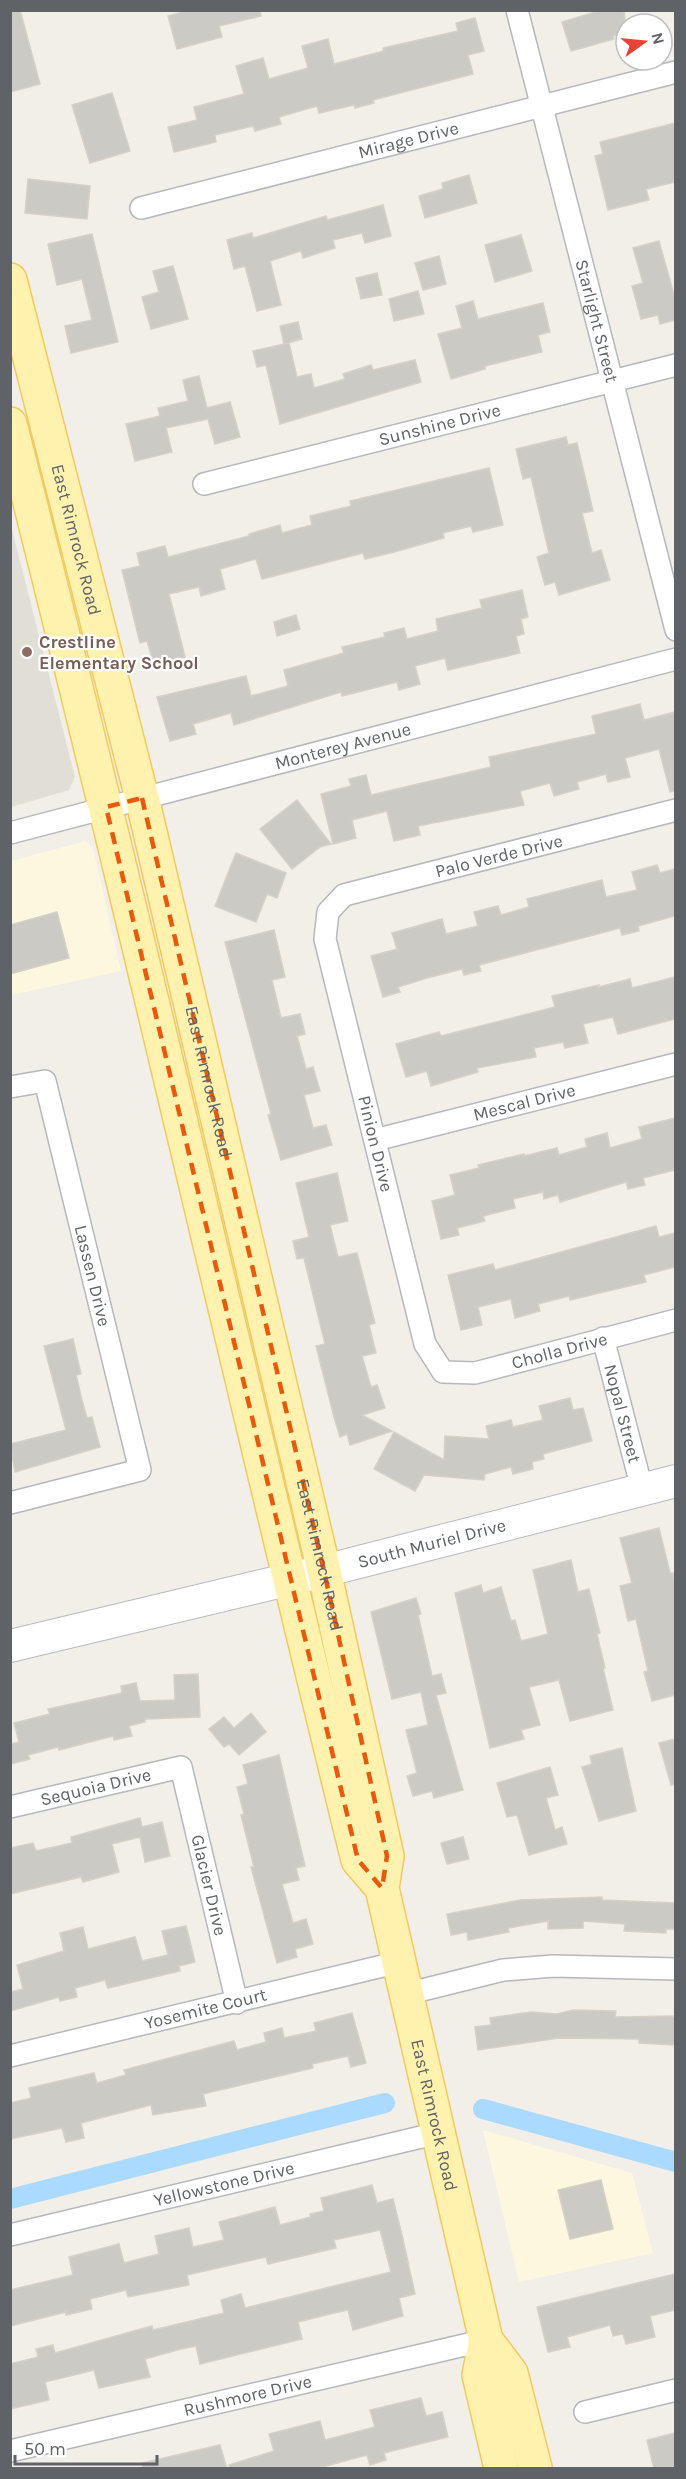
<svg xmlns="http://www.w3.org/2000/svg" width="686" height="2479" font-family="Karla,sans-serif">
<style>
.commercial{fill:#fef7e0}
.education{fill:#e1ded6}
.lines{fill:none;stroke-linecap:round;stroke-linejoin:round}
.canal{stroke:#aadaff;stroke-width:20}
.building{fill:#cccac5;stroke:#d6d1c6;stroke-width:1.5}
.street-casing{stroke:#b5b8bc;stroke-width:24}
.secondary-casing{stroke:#b6babf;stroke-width:34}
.primary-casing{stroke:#f2c960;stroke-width:36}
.street{stroke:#fff;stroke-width:21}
.secondary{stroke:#fff;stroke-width:32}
.primary{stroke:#fff2af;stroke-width:33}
.marked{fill:none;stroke:#e8590c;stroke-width:4.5;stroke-dasharray:12 8;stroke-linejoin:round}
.education-dot{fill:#8d6e63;stroke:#fff;stroke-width:2}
.labels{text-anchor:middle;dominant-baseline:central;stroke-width:4.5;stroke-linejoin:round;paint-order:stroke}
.street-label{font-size:18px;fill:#5f6368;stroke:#fff}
.education-label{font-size:18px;font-weight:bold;fill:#785e54;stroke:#fff;text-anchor:start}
</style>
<rect width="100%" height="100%" fill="#f1efe8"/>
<g class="commercial">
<path d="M86 841 93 848 121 971 11 995V861Z"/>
<path d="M483 2130 632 2173 653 2253 519 2282Z"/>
</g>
<path class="education" d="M11 526 75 777 69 790 11 807Z"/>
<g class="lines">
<g class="canal">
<path d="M483 2109 676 2162"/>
<path d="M10 2199 385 2103"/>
</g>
</g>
<g class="building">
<path d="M10 10H20L40 84 10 92Z"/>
<path d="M190 10H260L261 16 219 26 222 37 177 49 168 16Z"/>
<path d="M602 10H624L626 32 613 36 614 39 571 51 562 22Z"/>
<path d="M475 18 484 51 468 55 473 74 373 100 374 103 355 108 354 105 319 113 317 106 279 117 281 124 255 131 253 126 215 135 216 142 174 152 168 127 197 120 194 107 244 94 236 66 263 58 269 79 308 68 302 46 328 39 334 64 384 51 383 48 458 31 456 23Z"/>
<path d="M112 93 130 151 90 163 72 105Z"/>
<path d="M675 123V182L646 189 649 200 608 210 595 156 603 154 600 142Z"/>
<path d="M469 175 477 203 425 218 419 196 443 189 442 183Z"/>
<path d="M28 179 90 186 87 219 25 213Z"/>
<path d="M383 205 391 236 365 243 362 233 333 240 335 248 303 258 301 251 270 261 281 305 257 311 245 266 234 269 227 240 252 233 253 238 326 216 327 220Z"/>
<path d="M92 234 118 342 71 353 65 326 92 320 82 279 57 285 48 244Z"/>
<path d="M521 235 532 271 495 282 485 245Z"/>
<path d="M659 241 675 298V320L660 324 658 315 641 319 632 286 643 283 633 248Z"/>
<path d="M439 256 446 284 423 290 415 263Z"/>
<path d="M173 266 188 319 151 329 142 297 159 292 153 271Z"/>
<path d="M377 273 382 295 361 299 356 278Z"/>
<path d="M418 291 424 314 394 321 389 299Z"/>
<path d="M473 301 478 319 543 303 550 332 538 335 542 352 485 366V369L451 379 438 334 462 328 456 306Z"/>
<path d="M298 322 302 339 284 344 280 326Z"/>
<path d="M289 343 297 377 311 374 314 388 345 379 343 374 371 365 373 370 415 360 421 382 280 424 266 365 257 367 253 351Z"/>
<path d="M199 376 207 408 230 402 240 437 215 444 208 419 166 428 172 452 135 461 126 424 160 416 158 408 188 401 183 380Z"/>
<path d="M566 437 568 445 577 443 593 511 582 513 592 553 601 550 610 580 559 595 555 582 545 585 537 557 549 553 531 477 523 479 516 449Z"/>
<path d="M489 468 503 525 473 532 471 526 443 533 444 538 394 552 365 559 363 553 262 579 256 559 220 569 225 589 201 596 199 587 169 594 185 657 154 665 147 641 140 643 122 570 140 566 137 553 165 546 168 557 249 536V534L280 525 282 533 312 525 310 516 351 506 350 501Z"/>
<path d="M522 590 528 617 521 619 524 634 516 636 520 653 448 670 445 658 415 666 420 684 399 690 397 682 342 696 341 692 234 725 231 713 193 724 196 734 170 741 157 697 246 676 251 696 288 686 284 670 344 653 342 647 385 637 384 633 404 628 407 639 438 631 436 619 482 608 480 600Z"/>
<path d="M296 615 300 629 277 636 274 622Z"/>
<path d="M640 704 644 720 675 712V791L670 792 659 749 625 758 630 777 608 782 606 774 577 782 579 789 554 796 550 783 520 791 524 805 418 826 420 835 394 841 387 811 352 820 356 838 333 844 321 794 351 786 349 779 366 775 371 795 491 767 489 757 596 734 592 716Z"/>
<path d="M297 800 331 844 320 847 292 869 260 829Z"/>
<path d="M236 853 286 873 277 898 267 894 256 922 215 906Z"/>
<path d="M657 865 660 873 675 869V916L638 926 639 931 622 935 620 928 479 965 481 971 464 975 462 969 427 978 398 987 400 992 383 997 371 956 397 949 392 933 442 919 446 934 478 926 474 912 498 906 501 915 529 907 527 899 602 880 606 897 637 890 632 872Z"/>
<path d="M57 912 69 958 10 974V925Z"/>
<path d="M274 930 285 977 272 980 281 1018 300 1014 305 1034 297 1036 306 1069 313 1067 320 1091 304 1095 313 1128 326 1125 332 1145 281 1160 268 1115 271 1114 225 942Z"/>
<path d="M675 977V1019L618 1034 613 1017 583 1024 588 1043 565 1048 563 1042 534 1048 536 1057 477 1068 478 1072 431 1086 427 1071 406 1077 396 1044 439 1032 441 1036 555 1007 552 996 599 985V987L630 979 632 988Z"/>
<path d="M675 1118V1170L643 1178 645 1185 628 1189 626 1182 560 1202 558 1195 544 1199 543 1192 513 1199 515 1208 483 1216 485 1221 457 1228 459 1235 441 1239 432 1201 455 1195 450 1175 479 1168 478 1165 524 1154V1156L557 1148 559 1155 587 1147 585 1139 607 1133 610 1148 642 1139 639 1127Z"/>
<path d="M337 1173 348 1221 330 1225 338 1257 357 1253 375 1323 369 1325 376 1353 362 1356 371 1387 377 1385 385 1408 362 1415 392 1431 350 1445 347 1434 340 1437 334 1417 316 1346 325 1344 304 1258 297 1259 293 1241 309 1237 296 1183Z"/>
<path d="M656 1226 659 1237 675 1233V1267L644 1275 646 1282 570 1300 569 1296 538 1304 540 1311 515 1318 511 1299 478 1307 482 1325 461 1330 448 1275 493 1264 495 1270Z"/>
<path d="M73 1339 81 1374 76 1375 82 1400 87 1418 92 1417 100 1447 15 1472 10 1444 66 1430 44 1346Z"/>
<path d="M570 1398 573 1410 583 1408 592 1441 543 1454 544 1459 532 1462 533 1469 513 1474 511 1467 485 1474 484 1480 424 1475 415 1491 374 1469 394 1432 444 1460 445 1436 489 1439 486 1426 511 1420 513 1427 543 1420 539 1406Z"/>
<path d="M659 1528 670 1573H673L675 1582V1695L652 1701 644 1672 648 1671 636 1619 628 1621 620 1586 632 1583 620 1538Z"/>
<path d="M571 1560 578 1592 589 1589 600 1633 597 1634 605 1668H603L613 1710 570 1721 559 1680 529 1687 540 1725 521 1730 524 1739 490 1748 455 1593 481 1585 483 1593 501 1587 511 1621 515 1620 521 1641 548 1634 533 1570Z"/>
<path d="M416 1598 421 1614 418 1615 432 1676 441 1674 446 1693 436 1695 463 1790 434 1798 432 1791 413 1796 407 1776 417 1773 406 1730 428 1725 421 1692 392 1699 371 1612Z"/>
<path d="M198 1674 200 1717 145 1719V1722L129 1726 132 1736 114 1740 113 1736 59 1750 58 1747 28 1755 30 1759 10 1764V1744L19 1742 14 1723 50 1714 48 1709 122 1693 121 1686 136 1683 140 1701 175 1700 174 1675Z"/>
<path d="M251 1713 266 1732 239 1755 229 1744 224 1747 209 1729 224 1717 234 1728Z"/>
<path d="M675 1739V1784L671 1785 659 1743Z"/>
<path d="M622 1748 636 1811 599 1821 582 1767 592 1764 590 1756Z"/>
<path d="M279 1755 305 1866 296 1868 299 1880 282 1884 293 1923 306 1919 313 1944 295 1949 297 1957 277 1963 251 1867H254L241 1815 244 1814 237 1787 248 1784 243 1765Z"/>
<path d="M550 1767 558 1795 546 1798 555 1830 562 1827 567 1844 529 1855 517 1815 507 1817 497 1783Z"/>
<path d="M140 1818 142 1827 162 1822 170 1856 145 1862 140 1837 112 1844 119 1872 83 1882 81 1877 10 1894V1848L33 1843 36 1851 72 1843 71 1837Z"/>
<path d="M463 1837 469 1859 447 1864 441 1843Z"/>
<path d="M602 1897V1900L675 1903V1929H666V1933L624 1931 625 1924 583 1921V1928L548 1929V1921L508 1928 509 1932 468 1940 467 1932 451 1935 447 1914 520 1900Z"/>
<path d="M186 1926 195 1962 179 1966 180 1971 108 1988 105 1980 75 1988 77 1997 60 2001 59 1997 10 2011V1992L23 1989 17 1965 64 1951 60 1933 83 1927 88 1949 135 1937 142 1961 168 1955 162 1931Z"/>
<path d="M573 2010 616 2011 615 2017 675 2016V2045L639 2043V2039L559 2038 478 2050 475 2027 491 2025 490 2018 531 2012 557 2014Z"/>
<path d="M352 2013 366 2063 351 2067 348 2056 312 2064 313 2068 203 2094 206 2106 153 2115 151 2105 81 2123 84 2138 66 2142 62 2128 10 2139V2103L31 2098 29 2088 94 2073 97 2083 126 2075 124 2070 234 2041 237 2050 266 2042 264 2033 282 2028 284 2038 316 2031 314 2023Z"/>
<path d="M601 2180 613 2229 570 2239 558 2190Z"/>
<path d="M372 2185 377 2203 393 2199 402 2235 415 2294 399 2298 403 2316 353 2330 348 2310 334 2313 298 2322 302 2339 200 2364 196 2346 181 2349 145 2359 150 2377 99 2388 94 2370 78 2374 45 2382 49 2400 10 2409V2364L38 2357 36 2349 53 2345 55 2353 152 2326 153 2330 224 2313 221 2300 241 2294 245 2308 391 2272 380 2230 334 2240 336 2248 268 2264 266 2257 187 2275 189 2285 128 2297 126 2290 90 2299 92 2309 66 2315V2312L10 2326V2290L73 2275 69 2257 119 2244 124 2263 159 2254 155 2236 189 2228 193 2247 224 2240 219 2222 275 2207 280 2225 311 2217 310 2214 324 2211 321 2198Z"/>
<path d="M675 2274V2310L650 2316 655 2337 626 2344 623 2334 613 2336 610 2325 567 2337 570 2347 548 2352 537 2307Z"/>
<path d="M421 2398 426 2416 442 2412 448 2437 384 2453 386 2460 370 2465 367 2455 315 2469H230L229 2465 274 2451 269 2434 320 2421 325 2440 375 2427 370 2410Z"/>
<path d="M675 2433V2469H654L647 2440Z"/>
<path d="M220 2445 227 2469H143L142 2463Z"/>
</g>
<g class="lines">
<g class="street-casing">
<g id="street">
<path id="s1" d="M517 10 676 630"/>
<path id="s2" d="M141 208 676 72"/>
<path id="s3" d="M204 484 676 365"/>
<path id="s4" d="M676 810 344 895 328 912 325 939 425 1344 443 1372 475 1373 676 1320"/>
<path id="s5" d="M10 833 676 659"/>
<path id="s6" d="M10 1087 45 1081 140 1470 10 1503"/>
<path id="s7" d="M375 1140 676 1064"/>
<path id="s8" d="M603 1338 642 1489"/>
<path id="s9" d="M10 1807 181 1767 237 2003"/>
<path d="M406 1994 503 1970 553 1966 676 1969"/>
<path id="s10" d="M10 2056 399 1962"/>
<path id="s11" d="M10 2235 438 2133"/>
<path d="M585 2412 676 2390"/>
<path id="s12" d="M10 2451 486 2340"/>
</g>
</g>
<g class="secondary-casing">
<g id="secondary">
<path id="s13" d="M10 1646 324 1571 676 1481"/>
</g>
</g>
<g class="primary-casing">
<g id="primary">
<path id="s14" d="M10 280 142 798 324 1571 387 1856 382 1888 486 2340 479 2375 501 2468"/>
<path d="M10 424C132 901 240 1382 358 1860L382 1888"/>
<path d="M486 2340 511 2373 535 2468"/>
</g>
</g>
<use href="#street" class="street"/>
<use href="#secondary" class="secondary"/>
<use href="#primary" class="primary"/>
</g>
<path class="marked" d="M142 798 324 1571 387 1856 382 1888 358 1860 106 807Z"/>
<circle class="education-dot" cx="27" cy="652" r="6"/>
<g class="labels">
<g class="street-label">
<text stroke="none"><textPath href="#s2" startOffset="276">Mirage Drive</textPath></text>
<text stroke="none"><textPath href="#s1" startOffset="321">Starlight Street</textPath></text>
<text stroke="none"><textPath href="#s3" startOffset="243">Sunshine Drive</textPath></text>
<text stroke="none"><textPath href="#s14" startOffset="268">East Rimrock Road</textPath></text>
<text stroke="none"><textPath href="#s5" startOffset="344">Monterey Avenue</textPath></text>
<text transform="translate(499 856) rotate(-14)">Palo Verde Drive</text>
<text stroke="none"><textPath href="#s14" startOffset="826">East Rimrock Road</textPath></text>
<text stroke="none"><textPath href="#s7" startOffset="154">Mescal Drive</textPath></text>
<text stroke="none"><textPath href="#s4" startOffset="604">Pinion Drive</textPath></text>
<text stroke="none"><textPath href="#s6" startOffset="236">Lassen Drive</textPath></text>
<text stroke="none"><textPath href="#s4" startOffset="963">Cholla Drive</textPath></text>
<text stroke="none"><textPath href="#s8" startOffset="78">Nopal Street</textPath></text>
<text stroke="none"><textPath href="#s13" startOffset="434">South Muriel Drive</textPath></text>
<text stroke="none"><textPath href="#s14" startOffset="1312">East Rimrock Road</textPath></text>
<text stroke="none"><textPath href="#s9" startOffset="88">Sequoia Drive</textPath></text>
<text stroke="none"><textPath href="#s9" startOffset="297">Glacier Drive</textPath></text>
<text stroke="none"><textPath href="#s10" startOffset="201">Yosemite Court</textPath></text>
<text stroke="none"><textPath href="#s14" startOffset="1886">East Rimrock Road</textPath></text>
<text stroke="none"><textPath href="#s11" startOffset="220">Yellowstone Drive</textPath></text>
<text stroke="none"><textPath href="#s12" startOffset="244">Rushmore Drive</textPath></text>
</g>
<g class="education-label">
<text x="39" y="642">Crestline<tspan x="39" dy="21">Elementary School</tspan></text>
</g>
</g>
<rect width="686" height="2479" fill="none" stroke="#5f6368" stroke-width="24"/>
<g transform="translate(644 42) rotate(75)"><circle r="28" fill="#ffffff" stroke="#bfc1c3" stroke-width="1.5"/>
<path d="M0-4.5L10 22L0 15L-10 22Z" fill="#ea4335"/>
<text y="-9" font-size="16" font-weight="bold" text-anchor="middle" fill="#5f6368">N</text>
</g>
<path d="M15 2455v9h142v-9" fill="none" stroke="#5f6368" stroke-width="3"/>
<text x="24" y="2455" font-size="18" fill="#5f6368" stroke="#ffffff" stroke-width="4.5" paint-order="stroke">50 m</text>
</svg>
